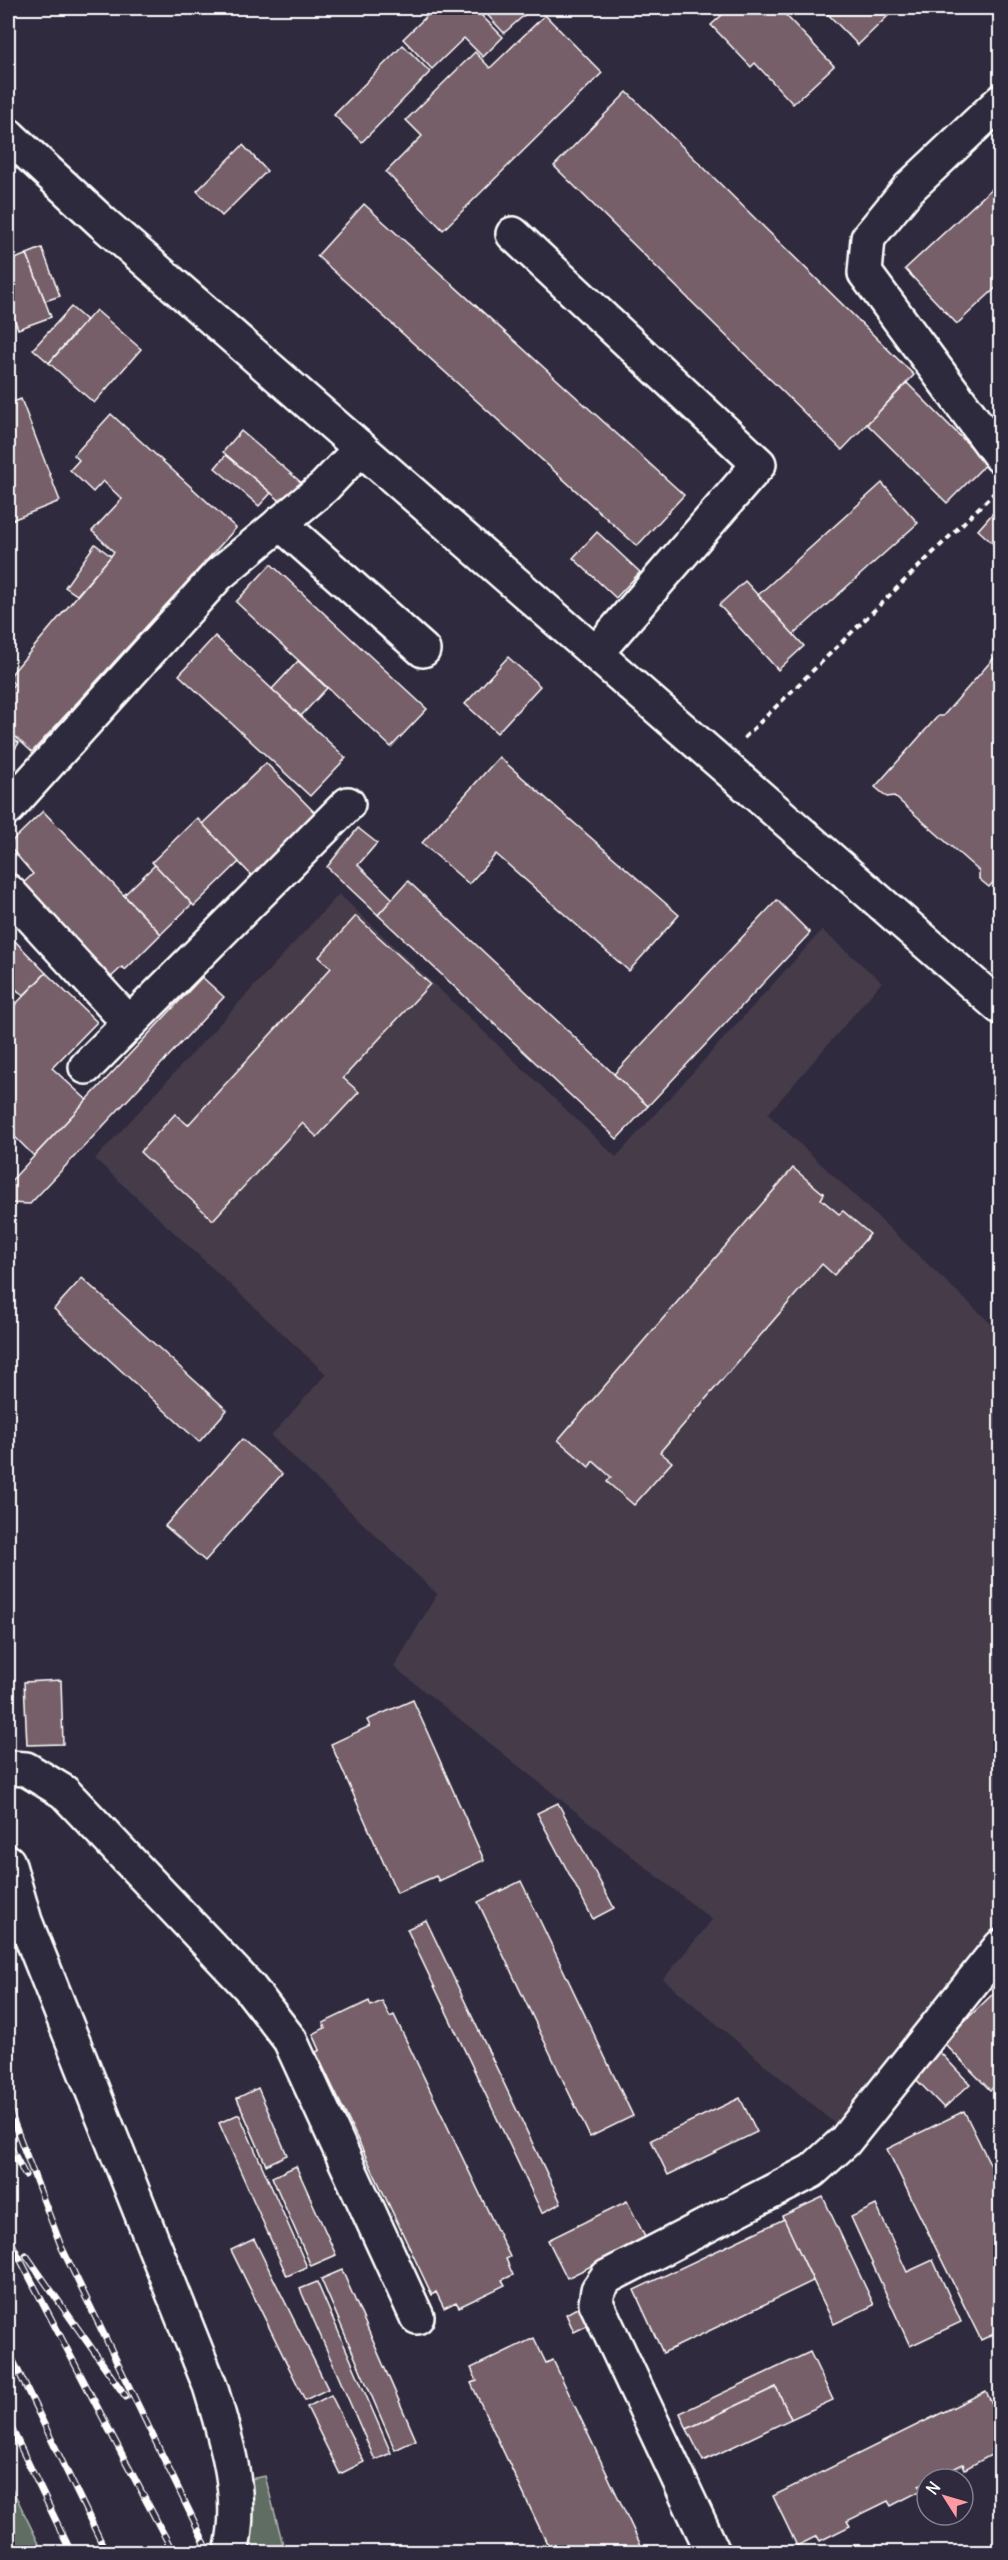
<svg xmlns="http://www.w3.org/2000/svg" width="1008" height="2560" font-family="Delius,sans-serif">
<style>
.built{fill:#443a4a}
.green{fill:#606d62;stroke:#b0b6b0;stroke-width:1.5}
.building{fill:#765e67;stroke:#fff;stroke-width:1.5}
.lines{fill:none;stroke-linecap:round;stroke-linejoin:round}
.minor-casing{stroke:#fff;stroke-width:38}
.path{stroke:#fff;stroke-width:4;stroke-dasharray:6 4.5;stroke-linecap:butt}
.minor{stroke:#2f2a3d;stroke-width:33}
.rail-casing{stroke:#fff;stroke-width:7}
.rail{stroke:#2f2a3d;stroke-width:4.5;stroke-dasharray:14;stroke-linecap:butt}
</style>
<rect width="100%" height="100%" fill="#2f2a3d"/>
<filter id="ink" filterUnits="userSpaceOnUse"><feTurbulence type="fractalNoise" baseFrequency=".0167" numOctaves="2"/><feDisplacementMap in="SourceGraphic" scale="12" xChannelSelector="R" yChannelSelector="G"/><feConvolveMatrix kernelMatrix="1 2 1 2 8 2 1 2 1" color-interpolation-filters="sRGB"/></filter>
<g filter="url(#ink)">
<path class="built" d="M339 894 616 1157 822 930 882 982 768 1114 1000 1332V1919L835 2124 663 1979 712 1920 394 1667 437 1594 271 1436 326 1374 95 1159Z"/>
<g class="green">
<path d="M265 2476 285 2552H243L250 2479Z"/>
<path d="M8 2480 43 2552H8Z"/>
</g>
<g class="building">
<path d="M435 8H474L503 37 483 57 464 38 432 69 403 39Z"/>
<path d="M481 8H526L529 11 504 33Z"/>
<path d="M714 8H779L834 66 793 104 755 63 751 67 711 25 722 15Z"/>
<path d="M822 8H886L891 13 858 45Z"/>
<path d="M545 15 602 73 443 230 386 172 422 136 406 120 475 52 490 68Z"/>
<path d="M403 45 430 72 362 142 334 115Z"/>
<path d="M627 92 914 375 842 450 554 166Z"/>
<path d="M243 145 267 171 222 216 197 191Z"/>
<path d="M1000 181V284L957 324 905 269Z"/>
<path d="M364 204 684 495 637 546 317 256Z"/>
<path d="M42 248 60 296 45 301 27 254Z"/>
<path d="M27 254 51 317 18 329 8 301V262Z"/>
<path d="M71 307 86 320 49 363 33 349Z"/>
<path d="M96 310 141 349 94 403 49 363Z"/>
<path d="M907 383 987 463 947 503 867 424Z"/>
<path d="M21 399 60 501 12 520 8 508V404Z"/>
<path d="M111 414 236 528 32 752 8 730V691L14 684 8 678 114 552 92 531 122 499 103 481 93 492 70 470 79 460 74 455Z"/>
<path d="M241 431 303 484 285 505 223 452Z"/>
<path d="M226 455 271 493 259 506 215 468Z"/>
<path d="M882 483 918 523 793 635 758 595Z"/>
<path d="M1000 505V550L978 530Z"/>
<path d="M597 532 640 572 616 598 573 558Z"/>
<path d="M95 544 111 556 77 595 65 587Z"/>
<path d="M271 564 427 709 391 747 236 602Z"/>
<path d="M745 581 804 646 778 670 719 605Z"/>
<path d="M215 636 346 758 310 796 179 675Z"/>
<path d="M1000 651V875L989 887 979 879V871L894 796 887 797 875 787 938 716H943Z"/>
<path d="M508 657 540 686 497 733 465 704Z"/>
<path d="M298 661 327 688 301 716 272 689Z"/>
<path d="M8 735 19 743 8 759Z"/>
<path d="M499 757 679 915 629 971 496 854 469 884 422 843Z"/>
<path d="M266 763 319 817 255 879 202 824Z"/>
<path d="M43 811 161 934 125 970 122 967 109 979 20 886 33 874 8 845Z"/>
<path d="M197 818 239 862 194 906 152 862Z"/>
<path d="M358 828 377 843 358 865 393 899 378 915 327 867Z"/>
<path d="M155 865 192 904 161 934 124 895Z"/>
<path d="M408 881 648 1106 617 1139 378 915Z"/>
<path d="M777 900 810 933 648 1106 614 1074Z"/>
<path d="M356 916 430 984 343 1078 359 1092 317 1137 302 1123 213 1220 140 1152 175 1114 188 1125 331 968 319 957Z"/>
<path d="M12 938 46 973 23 996 8 981V943Z"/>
<path d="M46 973 97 1022 52 1068 87 1100 34 1156 8 1130V1012Z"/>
<path d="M202 977 224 997 30 1204 8 1203V1184Z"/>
<path d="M793 1168 824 1194 821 1199 839 1214 843 1211 870 1234 834 1275 822 1264 660 1452 672 1462 634 1505 607 1482 611 1477 593 1461 589 1467 558 1440Z"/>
<path d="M82 1278 227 1410 199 1442 54 1309Z"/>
<path d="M242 1439 282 1474 205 1561 165 1526Z"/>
<path d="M61 1680 63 1744 27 1745 24 1682Z"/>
<path d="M413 1700 484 1860 439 1881 436 1876 397 1893 331 1744 370 1726 367 1720Z"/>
<path d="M558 1803 614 1908 593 1919 537 1813Z"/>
<path d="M521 1881 633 2116 590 2137 478 1902Z"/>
<path d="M426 1920 561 2203 542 2213 407 1929Z"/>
<path d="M1000 1987V2090L996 2085 990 2090 943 2042Z"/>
<path d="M369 2001 371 2006 382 2001 390 2017 394 2015 510 2257 506 2259 513 2275 502 2280 505 2285 459 2307 456 2302 444 2308 436 2292 432 2295 316 2052 320 2050 313 2034 325 2028 323 2023Z"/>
<path d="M936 2048 970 2084 944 2108 910 2073Z"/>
<path d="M258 2088 287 2155 266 2165 237 2098Z"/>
<path d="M740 2098 757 2132 668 2175 651 2140Z"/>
<path d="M964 2111 1000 2184V2331L981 2340 887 2149Z"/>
<path d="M239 2114 307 2267 287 2276 219 2123Z"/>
<path d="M296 2166 336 2255 311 2266 272 2177Z"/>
<path d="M823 2197 874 2305 834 2324 782 2216Z"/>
<path d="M627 2201 646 2239 567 2278 548 2240Z"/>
<path d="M876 2205 907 2272 933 2260 961 2322 910 2346 851 2217Z"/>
<path d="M784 2219 813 2281 663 2353 634 2290Z"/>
<path d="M254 2239 328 2389 305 2400 231 2250Z"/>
<path d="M342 2270 416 2440 395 2450 321 2279Z"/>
<path d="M317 2282 391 2453 375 2460 300 2289Z"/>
<path d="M582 2305 591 2324 574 2332 566 2314Z"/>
<path d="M534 2338 546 2363 553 2360 644 2552H551L471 2383 477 2381 471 2368Z"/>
<path d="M810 2352 833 2400 791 2419 776 2387 687 2429 680 2413Z"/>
<path d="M776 2387 791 2419 703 2461 687 2429Z"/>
<path d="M986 2391 1000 2421V2445L991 2450 993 2454 965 2469 963 2464 932 2479H927V2482L919 2485 922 2490 891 2506 888 2501 847 2521 850 2526 820 2541 817 2536 797 2546 773 2496Z"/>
<path d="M331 2395 364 2462 340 2474 307 2407Z"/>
</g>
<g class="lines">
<g class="minor-casing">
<g id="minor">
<path d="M1000 102 909 188 868 238 865 273 1000 456"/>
<path d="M8 135 103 223 1000 1007"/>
<path d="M513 234 759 464 596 653"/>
<path d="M280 523 423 650"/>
<path d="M8 808 218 575 324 487 361 448"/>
<path d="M8 891 129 1023"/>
<path d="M86 1067 348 804"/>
<path d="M8 1768 26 1769 64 1792 249 1987 290 2040 417 2317"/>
<path d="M8 1862 25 1921 210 2386C226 2439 245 2497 231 2552"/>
<path d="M713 2552 596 2303 598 2290 607 2277 812 2171 845 2141 1000 1947"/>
</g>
</g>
<path class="path" d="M744 738 996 491"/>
<use href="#minor" class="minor"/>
<g class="rail-casing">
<g id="rail">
<path d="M8 2107 61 2246 209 2552"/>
<path d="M8 2142 25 2175"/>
<path d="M8 2236 173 2552"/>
<path d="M26 2255 126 2397"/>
<path d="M8 2350 106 2552"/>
<path d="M8 2421 71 2552"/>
</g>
</g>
<use href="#rail" class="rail"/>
</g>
</g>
<rect width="1008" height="2560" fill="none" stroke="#2f2a3d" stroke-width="30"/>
<rect x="15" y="15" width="978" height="2530" fill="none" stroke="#fff" stroke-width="2" filter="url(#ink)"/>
<g transform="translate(945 2497) rotate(307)"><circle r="28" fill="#2f2a3d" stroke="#827f8b" stroke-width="1.5"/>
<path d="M0-4.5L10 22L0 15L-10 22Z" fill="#ff9aa2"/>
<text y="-9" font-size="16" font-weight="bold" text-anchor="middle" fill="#ffffff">N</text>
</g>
</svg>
